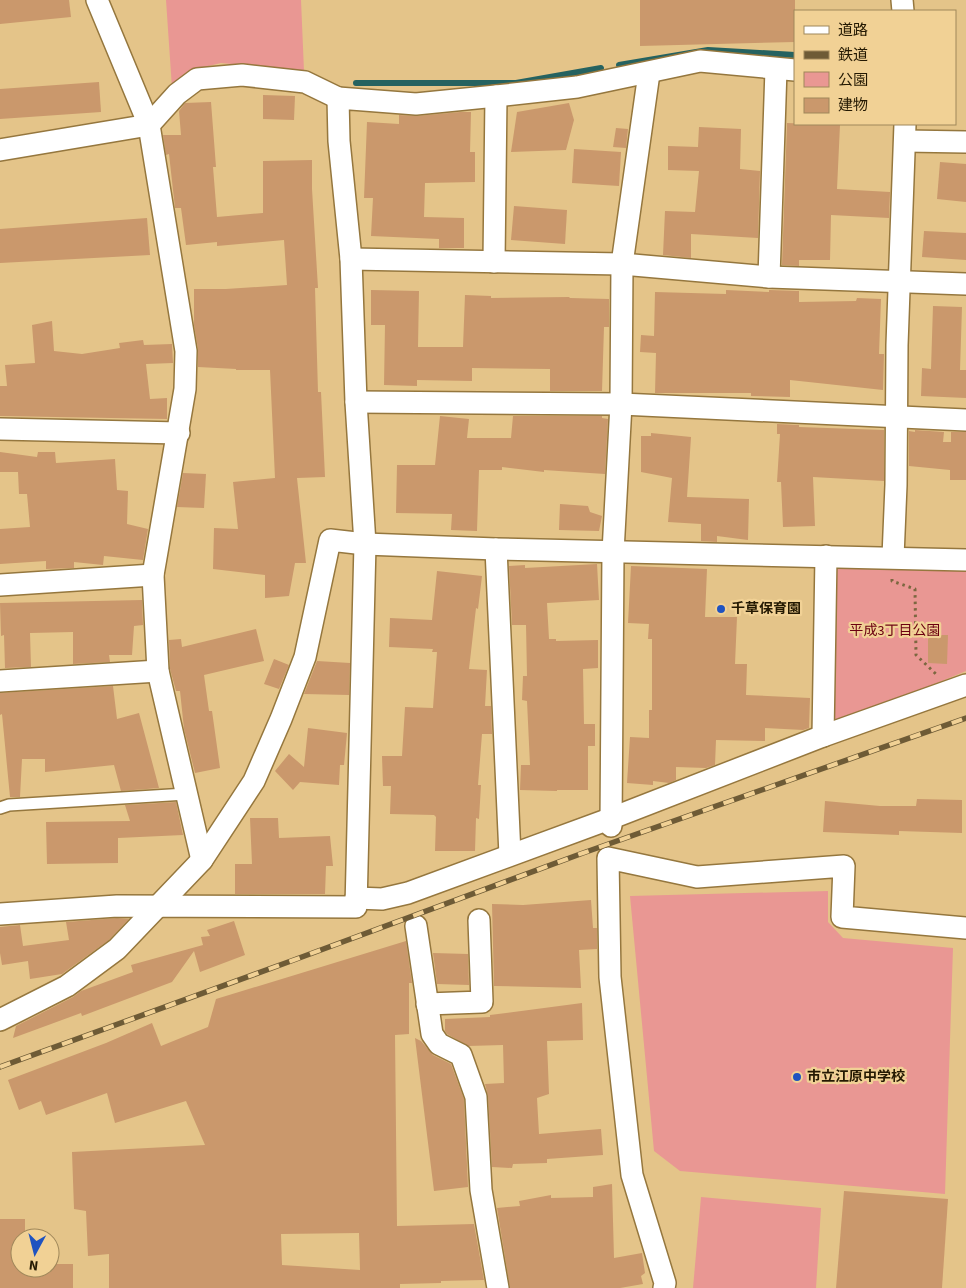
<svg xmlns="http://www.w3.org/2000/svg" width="966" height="1288" font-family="'Source Sans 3','Noto Sans JP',sans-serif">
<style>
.green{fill:#e99793}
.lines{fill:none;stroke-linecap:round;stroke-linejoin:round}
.stream{stroke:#256260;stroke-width:6}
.building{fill:#ca986c;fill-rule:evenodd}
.service-casing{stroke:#95773e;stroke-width:14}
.minor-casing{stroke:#95773e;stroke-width:24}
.path{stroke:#7c6740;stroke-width:3;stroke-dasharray:2.5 4;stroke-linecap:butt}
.service{stroke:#fff;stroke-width:11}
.minor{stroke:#fff;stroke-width:21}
.rail-casing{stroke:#6e5b36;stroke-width:5.5}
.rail{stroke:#f1d195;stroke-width:4;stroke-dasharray:11;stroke-linecap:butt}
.poi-dot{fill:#1f53c0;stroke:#f1d195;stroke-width:2}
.labels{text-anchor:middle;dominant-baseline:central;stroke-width:4.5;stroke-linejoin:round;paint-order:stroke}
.poi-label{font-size:14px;font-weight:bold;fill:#241902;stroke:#f1d195;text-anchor:start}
.park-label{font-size:14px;fill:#6b0011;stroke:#f1d195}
</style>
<rect width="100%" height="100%" fill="#e4c489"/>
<g class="green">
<path d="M166 0H301L304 71 221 63 188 71 172 88Z"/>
<path d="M834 565 966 569V671L836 725 828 719Z"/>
<path d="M828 891V922L843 938 953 948 945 1194 680 1171 654 1151 630 896Z"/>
<path d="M701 1197 821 1208 816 1288H693Z"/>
</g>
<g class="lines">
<g class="stream">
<path d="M619 65 708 50 795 55"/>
<path d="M356 83H516L601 68"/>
</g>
</g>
<g class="building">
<path d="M0 0H69L71 17 0 24Z"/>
<path d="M640 0H795V42L640 46Z"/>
<path d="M99 82 101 112 0 119V89Z"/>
<path d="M263 95 295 96 294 120 263 119Z"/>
<path d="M211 102 216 167H213L217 217 263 213V161L312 160V189L318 288H315L318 392H321L325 477 297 478 306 563H295L289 596 265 598V575L213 569 214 528 238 529 233 482 275 478 270 370H236V369L198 367V349L194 325V289H226L287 285 284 240 217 246V242L186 245 181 208H175L169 154 166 155 163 135H181L179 111 185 103Z"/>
<path d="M569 103 574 120 566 150 511 152 517 112Z"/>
<path d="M460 112H471L470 152H475V182L425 183 424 217 464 218V248H439V239L371 236 373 198H364L367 122 399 124V115L417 116Z"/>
<path d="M787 123 840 125 837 189 890 192 889 218 831 215 830 260H799V266L782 265Z"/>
<path d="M699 127 741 129 740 169 760 171 758 238 691 234V258L663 255 665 211 695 212 699 171 668 170V146L698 147Z"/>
<path d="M616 128 628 129 626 148 613 147Z"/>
<path d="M574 149 621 152 619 186 572 183Z"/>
<path d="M940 162 966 164V202L937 199Z"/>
<path d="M514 206 567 210 565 244 511 240Z"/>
<path d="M147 218 150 255 0 263V229Z"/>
<path d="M924 231 966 233V260L922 257Z"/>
<path d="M371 290 419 291 418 347H463L465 295 491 296V298L569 297 570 298 609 299V327H604L602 391H550V369L472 368V381L417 380V386L384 385 385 325H371Z"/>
<path d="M726 290 769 292V290L799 291V302L856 301 857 298 881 299 879 354H884L883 390 790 380V397L751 396V393H655L656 353 640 352 641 335 654 336 655 292 726 294Z"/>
<path d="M933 306 962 307 960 370H966V398L921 396 922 368 931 369Z"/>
<path d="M52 321 54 351 82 354 120 348 119 343 143 340 144 345 172 344 173 363 146 364 150 399 167 398V419L0 416V386H7L5 365 35 363 32 325Z"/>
<path d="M440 416 469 419 467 438H511L513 416H602V418L608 419 605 474 544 470V472L502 467V470H479L477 531 451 530 452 514 396 513 397 465H435Z"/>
<path d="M777 424 799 425V427L884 430V481L813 477 815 526 783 527 781 482H777L780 434H777Z"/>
<path d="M915 430 944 432 943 442H951V432H966V480H950V470L909 466V431L915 432Z"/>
<path d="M651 433 691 437 687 497 749 499 748 540 717 536V542L701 541V524L668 522 672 478 641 472V436H651Z"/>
<path d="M0 452 37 457 38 452H55L56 463 115 459 117 490 128 491 127 524 148 529 143 560 104 556 103 565 74 562V568L46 569V561L0 564V529L30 527 27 494H19L18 472H0Z"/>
<path d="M183 473 206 474 204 508 177 507Z"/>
<path d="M560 504 588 506 590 512 602 516 599 531 559 530Z"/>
<path d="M597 564 599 600 547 603 549 639H556V641L598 640V668L583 669 584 724H595V746H588V790H557V791L520 790 521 765H530L527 701 522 700 523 676H527L526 625H512L509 566 525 565V568Z"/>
<path d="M631 566 707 569 705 617H737L735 664H747L746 695 810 698 809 728 803 730 765 728V741L716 740 715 765 706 768 676 767V780L669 783 653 781V785L627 783 630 737 649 738V710H652V639H648L649 624 628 623Z"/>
<path d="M437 571 482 576 478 609 476 608 469 669 487 670 485 706H491L492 734H482L478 785H481L479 819 476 818 475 851H435L436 817 434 815 390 814 391 786H383L382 756H402L405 707 433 708 437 652H432L433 649 389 647 390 618 432 620Z"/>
<path d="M142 600 143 625 134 626 132 655H109L110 662 73 664V632L30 633 31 667 5 668 4 635 1 636 0 603Z"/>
<path d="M256 629 264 661 204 675 209 711H212L220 768 195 773 184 729 180 691H176L170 669 169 640 181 639 182 647Z"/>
<path d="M928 635H948L947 664 928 663Z"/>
<path d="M274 659 289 665 279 689 264 684Z"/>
<path d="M317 661 350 663 349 695 304 694Z"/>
<path d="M113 686 117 719 139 713 159 788 121 791 114 765 45 772V759H22L20 797H10L2 714 0 715V693Z"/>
<path d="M308 728 347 733 344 765H340L339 785 300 782 293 790 275 771 289 754 304 767Z"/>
<path d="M917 799 962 800V833L899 831V835L823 832 825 801 880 806H916Z"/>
<path d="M176 802 183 835 118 838V863L47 864 46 822 130 821 125 805Z"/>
<path d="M250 818H278L279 838 330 836 333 866H326L325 894H235V864H252Z"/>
<path d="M591 900 593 928H597V949L579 950 581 988 494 986 492 904 523 905Z"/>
<path d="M117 918 129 919 109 940 62 974 30 979 28 961 2 965 0 953V927L20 925 23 946 69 940 66 922Z"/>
<path d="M234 921 245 955 200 972 194 951 172 982 82 1016 81 1013 13 1038 16 1026 73 997 81 991 133 972 131 965 203 945 201 937 210 936 207 930Z"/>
<path d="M406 941 412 983H409V1034L395 1035 397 1226 474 1224 484 1280 441 1281V1283L400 1284V1288H109V1254L88 1256 86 1211 74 1209 72 1152 205 1145 186 1101 115 1123 107 1093 46 1115 41 1101 19 1110 8 1080 106 1043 152 1023 161 1046 208 1027 216 999ZM359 1233 360 1270 282 1265 281 1234Z"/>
<path d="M433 953 468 954 469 985 437 984Z"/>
<path d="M582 1003 583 1040 547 1041 549 1094 537 1098 539 1134 601 1129 603 1155 547 1159V1163L513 1164 512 1168 492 1167 488 1096 485 1084 504 1083 503 1045 468 1046 447 1034 445 1031V1019L490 1017V1015Z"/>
<path d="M415 1038 421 1041 433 1055 451 1064 464 1099 468 1187 434 1191Z"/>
<path d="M612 1184 614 1258 642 1253 645 1273 641 1276 643 1284 620 1288H510L497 1208 520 1206 519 1201 551 1195V1198L593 1197V1187Z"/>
<path d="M844 1191 948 1199 942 1288H836Z"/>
<path d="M0 1219H25V1238H20V1268H50V1264H73V1288H0Z"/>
</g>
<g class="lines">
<g class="service-casing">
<path id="service" d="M0 808 9 805 186 794"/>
</g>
<g class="minor-casing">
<g id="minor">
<path d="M97 0 149 125 186 351 185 389 153 575 158 671 202 860"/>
<path d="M902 0 903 11"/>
<path d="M905 141 966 142"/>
<path d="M0 150 149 125 177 94 197 79 242 75 305 82 338 98"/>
<path d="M351 259 622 264 769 277 966 284"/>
<path d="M494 262 496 96"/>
<path d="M769 277 776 69"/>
<path d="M356 402 621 404 966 420"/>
<path d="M0 429 179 433"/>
<path d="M496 549 510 855"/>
<path d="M893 557 896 485 897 345 905 124"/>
<path d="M0 585 153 575"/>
<path d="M0 681 158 671"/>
<path d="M823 736 826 556"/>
<path d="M611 826 613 552 621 404 622 264 649 73"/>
<path d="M356 898 382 899 408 893 612 818 823 736 966 685"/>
<path d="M0 914 117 906 356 907 365 544 356 402 351 259 339 141 338 98 416 104 496 96 577 87 700 61 795 70"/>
<path d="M416 926 432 1034 439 1044 461 1055 476 1097 481 1190 498 1288"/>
<path d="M427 1004 482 1002 479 920"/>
<path d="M0 1020 67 986 117 949 202 860 254 781 281 719 305 657 330 540 365 544 496 549 966 560"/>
<path d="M664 1288 665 1283 632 1175 610 977 608 858 697 877 844 866 842 917 966 928"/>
</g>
</g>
<path class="path" d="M892 579V581L915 589 916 655 937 675"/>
<use href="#service" class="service"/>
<use href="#minor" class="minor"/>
<g class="rail-casing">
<path id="rail" d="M0 1067 291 961 583 853 966 718"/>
</g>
<use href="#rail" class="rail"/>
</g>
<g class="poi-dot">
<circle cx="721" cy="609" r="5"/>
<circle cx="797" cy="1077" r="5"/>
</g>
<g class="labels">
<g class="poi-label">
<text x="731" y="609">千草保育園</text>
<text x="807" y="1077">市立江原中学校</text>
</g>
<g class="park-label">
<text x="895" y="631">平成3丁目公園</text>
</g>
</g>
<rect x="794" y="10" width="162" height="115" fill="#f1d195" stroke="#9f875a"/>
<rect x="804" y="26" width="25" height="8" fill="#ffffff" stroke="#9f875a"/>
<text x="838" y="35" font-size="15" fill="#241902">道路</text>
<rect x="804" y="51" width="25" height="8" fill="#6e5b36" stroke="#9f875a"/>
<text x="838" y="60" font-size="15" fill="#241902">鉄道</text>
<rect x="804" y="72" width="25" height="15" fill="#e99793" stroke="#9f875a"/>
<text x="838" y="85" font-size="15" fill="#241902">公園</text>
<rect x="804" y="98" width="25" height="15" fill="#ca986c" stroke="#9f875a"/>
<text x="838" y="110" font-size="15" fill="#241902">建物</text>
<g transform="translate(35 1253) rotate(187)"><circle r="24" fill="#f1d195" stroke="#9f875a"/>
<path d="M0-4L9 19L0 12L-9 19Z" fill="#1f53c0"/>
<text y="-8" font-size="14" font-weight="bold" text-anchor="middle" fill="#241902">N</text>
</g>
</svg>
